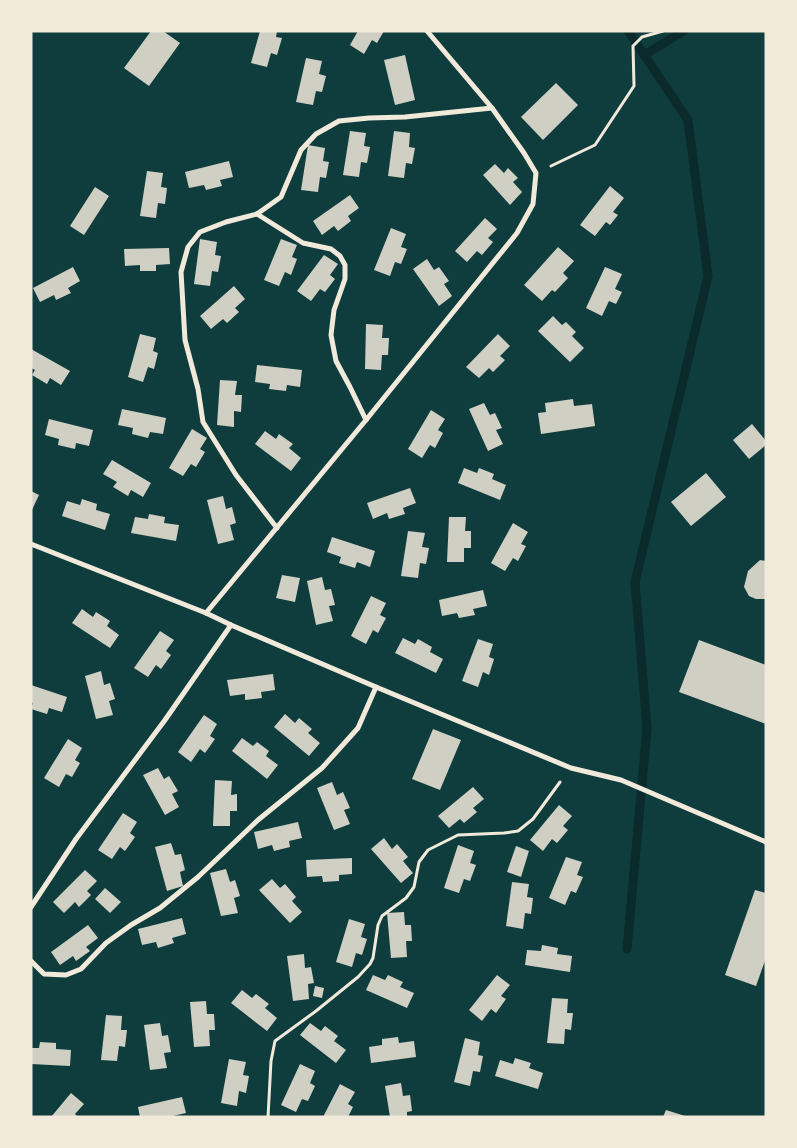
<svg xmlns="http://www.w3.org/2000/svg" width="797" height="1148" font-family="'Noto Sans',sans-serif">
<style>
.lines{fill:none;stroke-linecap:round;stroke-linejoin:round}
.stream{stroke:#0a2a2b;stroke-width:9}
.building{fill:#cfcfc3}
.path{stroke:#f1e9da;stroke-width:3}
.minor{stroke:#f1e9da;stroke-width:5}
</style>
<rect width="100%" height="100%" fill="#0f3d3e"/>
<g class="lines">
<g class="stream">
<path d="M644 55 684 31"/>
<path d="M627 949 647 728 635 582 708 276 688 120 628 31"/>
</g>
</g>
<g class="building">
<path d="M151 31H163L180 43 149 86 124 68Z"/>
<path d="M260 31H277L276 37 282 38 277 55 271 53 267 67 251 63Z"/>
<path d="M358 31H384L377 43 372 40 364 54 350 45Z"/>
<path d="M405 55 415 100 395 105 384 60Z"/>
<path d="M306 58 322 61 319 74 326 76 322 92 316 91 313 105 296 102Z"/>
<path d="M556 83 578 105 543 140 521 117Z"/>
<path d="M350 131 366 133 364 146 370 147 367 163 361 162 359 177 343 175Z"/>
<path d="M394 131 410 133 409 147 415 148 412 164 406 163 404 178 388 176Z"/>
<path d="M308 145 325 148 323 161 329 162 326 178 320 177 318 192 301 190Z"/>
<path d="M229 161 233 177 220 180 222 186 206 190 204 185 189 188 185 172Z"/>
<path d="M495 164 504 173 508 168 518 178 513 182 522 192 510 205 483 175Z"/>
<path d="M147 171 163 173 161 187 167 188 165 204 158 203 156 218 140 216Z"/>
<path d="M610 186 624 198 613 212 618 215 610 225 606 222 595 236 580 225Z"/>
<path d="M95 187 109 196 84 235 70 226Z"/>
<path d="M350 195 359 208 348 216 351 221 338 231 334 226 322 235 313 221Z"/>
<path d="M485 218 497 229 488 238 493 242 482 255 477 251 467 262 455 251Z"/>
<path d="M391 228 406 234 401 247 407 249 401 264 395 262 390 276 374 270Z"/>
<path d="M200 239 217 242 215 255 221 256 218 272 212 271 210 286 194 284Z"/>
<path d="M281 239 297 245 292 257 297 259 291 275 285 272 279 286 264 280Z"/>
<path d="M558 247 574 261 563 273 568 278 555 292 552 290 542 301 524 285Z"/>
<path d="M169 248 170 264 156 265V271H140V265L125 266 124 249Z"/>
<path d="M324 255 338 264 330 275 335 279 325 292 320 289 311 301 297 291Z"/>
<path d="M427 259 434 270 439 267 449 281 444 284 452 296 439 306 413 269Z"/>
<path d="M73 267 80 281 68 288 71 293 56 300 54 295 40 302 33 288Z"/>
<path d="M605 267 622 274 615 289 622 292 616 304 609 301 602 316 586 308Z"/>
<path d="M234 286 245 299 235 308 239 312 227 323 223 319 211 329 200 316Z"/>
<path d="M553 316 562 325 566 322 576 332 572 336 584 348 570 362 538 331Z"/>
<path d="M366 324 383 325 382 338H389L388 355H382L381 370 365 369Z"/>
<path d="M140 334 156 338 153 351 158 353 154 369 148 367 143 382 128 377Z"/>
<path d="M498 334 510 346 500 356 505 360 493 372 489 368 479 378 466 367Z"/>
<path d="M31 349 70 371 61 385 50 378 47 384 32 375 35 370 31 368Z"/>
<path d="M257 365 302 370 300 387 287 385 286 391 269 389 270 384 255 382Z"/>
<path d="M220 380 237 381 235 395H242L241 412 234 411V427L217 425Z"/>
<path d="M573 399 574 406 592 404 595 426 541 434 538 413 546 412 545 403Z"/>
<path d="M484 403 490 415 495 413 502 428 496 430 503 444 488 451 469 409Z"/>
<path d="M122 409 166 418 163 434 150 432 148 438 132 434 133 428 118 425Z"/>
<path d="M431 410 445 419 438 430 443 433 435 448 430 445 422 458 408 449Z"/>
<path d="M49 419 93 430 89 446 76 443 75 449 58 445 59 439 45 435Z"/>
<path d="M752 424 766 441V445L749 459 733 440Z"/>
<path d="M192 429 207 438 200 449 205 452 196 467 191 464 183 476 169 468Z"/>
<path d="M265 431 276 439 279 434 293 444 289 448 301 458 291 471 255 444Z"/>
<path d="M112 460 151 483 143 497 131 490 128 496 113 487 117 482 103 474Z"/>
<path d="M464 468 477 473 479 468 494 474 492 479 506 485 500 500 458 483Z"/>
<path d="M706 473 726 497 691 526 671 502Z"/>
<path d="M410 488 416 503 403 508 405 514 389 519 387 513 373 519 367 503Z"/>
<path d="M31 491 39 495 31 512Z"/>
<path d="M223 496 226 509 232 507 236 523 230 525 234 540 218 544 207 500Z"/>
<path d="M82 499 97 504 96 510 110 514 105 530 62 516 67 501 80 505Z"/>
<path d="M149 514 165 517 164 523 179 525 176 541 131 533 135 517 148 519Z"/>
<path d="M449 517H466L465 531H471V548H464V562H447Z"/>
<path d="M513 523 528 532 521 544 526 546 518 561 513 558 505 571 491 563Z"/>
<path d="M408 531 425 533 422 547 429 548 426 564 420 563 418 578 401 576Z"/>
<path d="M332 537 375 551 370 567 357 562 355 568 339 563 341 557 327 552Z"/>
<path d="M760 560 766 561V599H756L749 596 744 587 748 571Z"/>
<path d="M282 575 300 578 295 602 276 598Z"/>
<path d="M322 577 325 590 331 589 335 605 329 606 333 621 316 625 307 581Z"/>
<path d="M483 590 487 606 473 609 475 615 459 618 457 613 442 616 439 600Z"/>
<path d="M371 596 386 603 380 615 386 618 378 633 373 630 366 644 351 636Z"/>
<path d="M82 609 93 617 96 612 110 621 107 626 119 635 110 648 72 623Z"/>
<path d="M160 631 174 640 166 651 171 655 161 669 156 665 148 677 134 668Z"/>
<path d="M403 638 415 644 418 639 432 647 430 652 443 659 436 673 395 653Z"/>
<path d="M478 639 493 644 489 657 494 659 489 675 483 672 478 687 462 681Z"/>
<path d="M699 640 766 665V724L679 692Z"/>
<path d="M101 671 104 685 110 683 115 699 109 701 113 715 96 719 85 676Z"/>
<path d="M273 674 275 690 261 692 262 698 245 700V694L230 696 227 680Z"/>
<path d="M31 685 67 697 62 712 49 708 47 714 31 709 33 703 31 702Z"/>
<path d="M285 714 295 723 299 718 312 729 308 733 320 743 309 756 274 727Z"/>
<path d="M204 715 217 724 210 736 215 739 205 753 200 749 191 762 178 752Z"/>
<path d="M433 729 461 740 440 790 412 779Z"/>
<path d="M242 738 253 746 257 742 269 751 266 756 278 765 267 779 232 751Z"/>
<path d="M68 739 82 748 75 760 80 763 72 777 66 774 59 787 44 778Z"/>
<path d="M158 768 164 779 169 776 178 791 172 794 179 807 165 815 143 775Z"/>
<path d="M215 780 232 781 231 795 237 794V811H230V826H213Z"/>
<path d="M332 782 337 795 343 792 350 808 344 810 350 824 334 830 317 788Z"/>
<path d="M473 787 484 799 473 808 477 812 464 823 460 819 449 828 438 816Z"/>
<path d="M559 805 572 816 563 826 568 830 557 843 552 839 543 851 530 840Z"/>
<path d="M123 813 137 822 130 833 135 837 125 851 120 847 112 859 98 850Z"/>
<path d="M298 822 302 838 289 841 290 847 274 851 272 845 258 849 254 832Z"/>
<path d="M384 838 392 849 397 844 408 857 403 861 413 873 401 883 371 849Z"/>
<path d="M171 843 175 855 181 854 185 870 180 872 183 886 167 891 155 847Z"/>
<path d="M458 845 474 851 470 863 476 865 470 881 464 879 459 893 444 888Z"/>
<path d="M516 846 529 851 521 877 507 872Z"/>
<path d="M566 857 582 862 577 875 583 877 576 893 571 891 565 905 549 898Z"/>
<path d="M352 858V874L339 875V881L323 882 322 876 307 877 306 860Z"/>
<path d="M226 869 230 882 235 880 240 896 234 898 238 913 221 916 210 873Z"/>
<path d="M85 870 97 881 87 891 91 895 79 907 75 902 64 913 53 902Z"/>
<path d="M272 879 280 888 285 884 296 897 292 901 302 912 290 923 259 890Z"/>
<path d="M512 882 529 884 527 897 533 898 531 914 525 913 523 929 506 926Z"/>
<path d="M105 888 121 902 110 913 95 899Z"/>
<path d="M755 890 766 893V958L756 986 725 975Z"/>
<path d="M404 912 405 925H411L412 941H406L407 957 391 958 387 913Z"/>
<path d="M182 918 186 934 172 938 174 943 158 948 156 942 142 945 138 929Z"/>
<path d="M349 919 365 924 361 937 367 939 362 955 356 953 352 967 336 962Z"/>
<path d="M88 925 98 938 86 947 90 951 76 961 73 956 60 965 51 952Z"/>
<path d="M542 945 558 948 557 954 572 956 570 972 525 965 527 950 541 951Z"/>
<path d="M304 954 305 968 311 967 314 983 308 984 309 999 293 1001 287 956Z"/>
<path d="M373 975 385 980 388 975 403 982 400 987 414 993 407 1008 366 990Z"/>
<path d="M497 975 510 985 501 996 506 999 496 1013 491 1009 482 1021 469 1010Z"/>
<path d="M315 986 324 988 322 998 313 996Z"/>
<path d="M242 990 252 998 256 994 269 1004 265 1008 277 1018 267 1031 231 1003Z"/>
<path d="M552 998 568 999 567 1013H573L571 1030 565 1029 564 1044 547 1043Z"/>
<path d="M206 1001 207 1014H214L215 1030H209L210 1046 194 1047 190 1002Z"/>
<path d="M106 1015 122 1016 121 1030H127L125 1047 119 1046 117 1061 101 1060Z"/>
<path d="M160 1023 162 1036 168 1035 171 1052 164 1053 167 1068 150 1070 144 1025Z"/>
<path d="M310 1023 321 1031 325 1026 338 1036 334 1041 346 1050 336 1063 300 1035Z"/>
<path d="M398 1037 399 1043 414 1041 416 1057 371 1063 369 1047 382 1045V1039Z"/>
<path d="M465 1038 480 1042 478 1055 483 1056 480 1072 473 1071 470 1086 454 1082Z"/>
<path d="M40 1042 56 1043V1049L71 1050 70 1066 31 1064V1048H39Z"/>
<path d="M515 1058 531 1063 529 1068 543 1073 538 1089 495 1076 500 1060 513 1064Z"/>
<path d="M229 1059 246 1062 243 1075 249 1076 246 1093 239 1091 237 1106 221 1103Z"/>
<path d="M300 1064 315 1071 310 1083 315 1086 308 1101 302 1099 296 1112 281 1105Z"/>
<path d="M401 1083 403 1096 410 1095 412 1111 407 1112V1117H390L385 1086Z"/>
<path d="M340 1084 355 1092 348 1104 353 1107 348 1117H323Z"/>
<path d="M71 1093 84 1104 75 1114 78 1117H51Z"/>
<path d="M182 1097 186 1113 173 1116V1117H140L138 1107Z"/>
<path d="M666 1110 685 1116V1117H663Z"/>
</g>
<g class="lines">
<g class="path">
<path d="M551 166 595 145 634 86 633 46 642 37 663 31"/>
<path d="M268 1117 271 1061 275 1041 316 1011 358 977 370 964 373 958 378 925 382 916 406 898 414 887 419 862 428 850 458 835 504 833 518 831 533 819 560 782"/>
</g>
<g class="minor">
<path d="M257 214 303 243 331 249 340 256 345 265V279L334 310 331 335 336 361 350 387 366 420"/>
<path d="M277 528 236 475 203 422 198 389 185 340 181 272 188 247 200 232 226 222 257 214 281 197 301 150 316 134 339 121 369 118 405 117 492 108"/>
<path d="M31 544 206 613 231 625 376 687 571 768 621 780 766 842"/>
<path d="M206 613 366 420 517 233 533 204 536 173 524 153 492 108 427 31"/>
<path d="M31 907 76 839 165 720 231 625"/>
<path d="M31 961 44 974 66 975 81 969 106 943 131 925 160 908 198 877 258 820 322 768 358 728 376 687"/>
</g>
</g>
<rect width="797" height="1148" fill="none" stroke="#f1e9da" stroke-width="65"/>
</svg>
